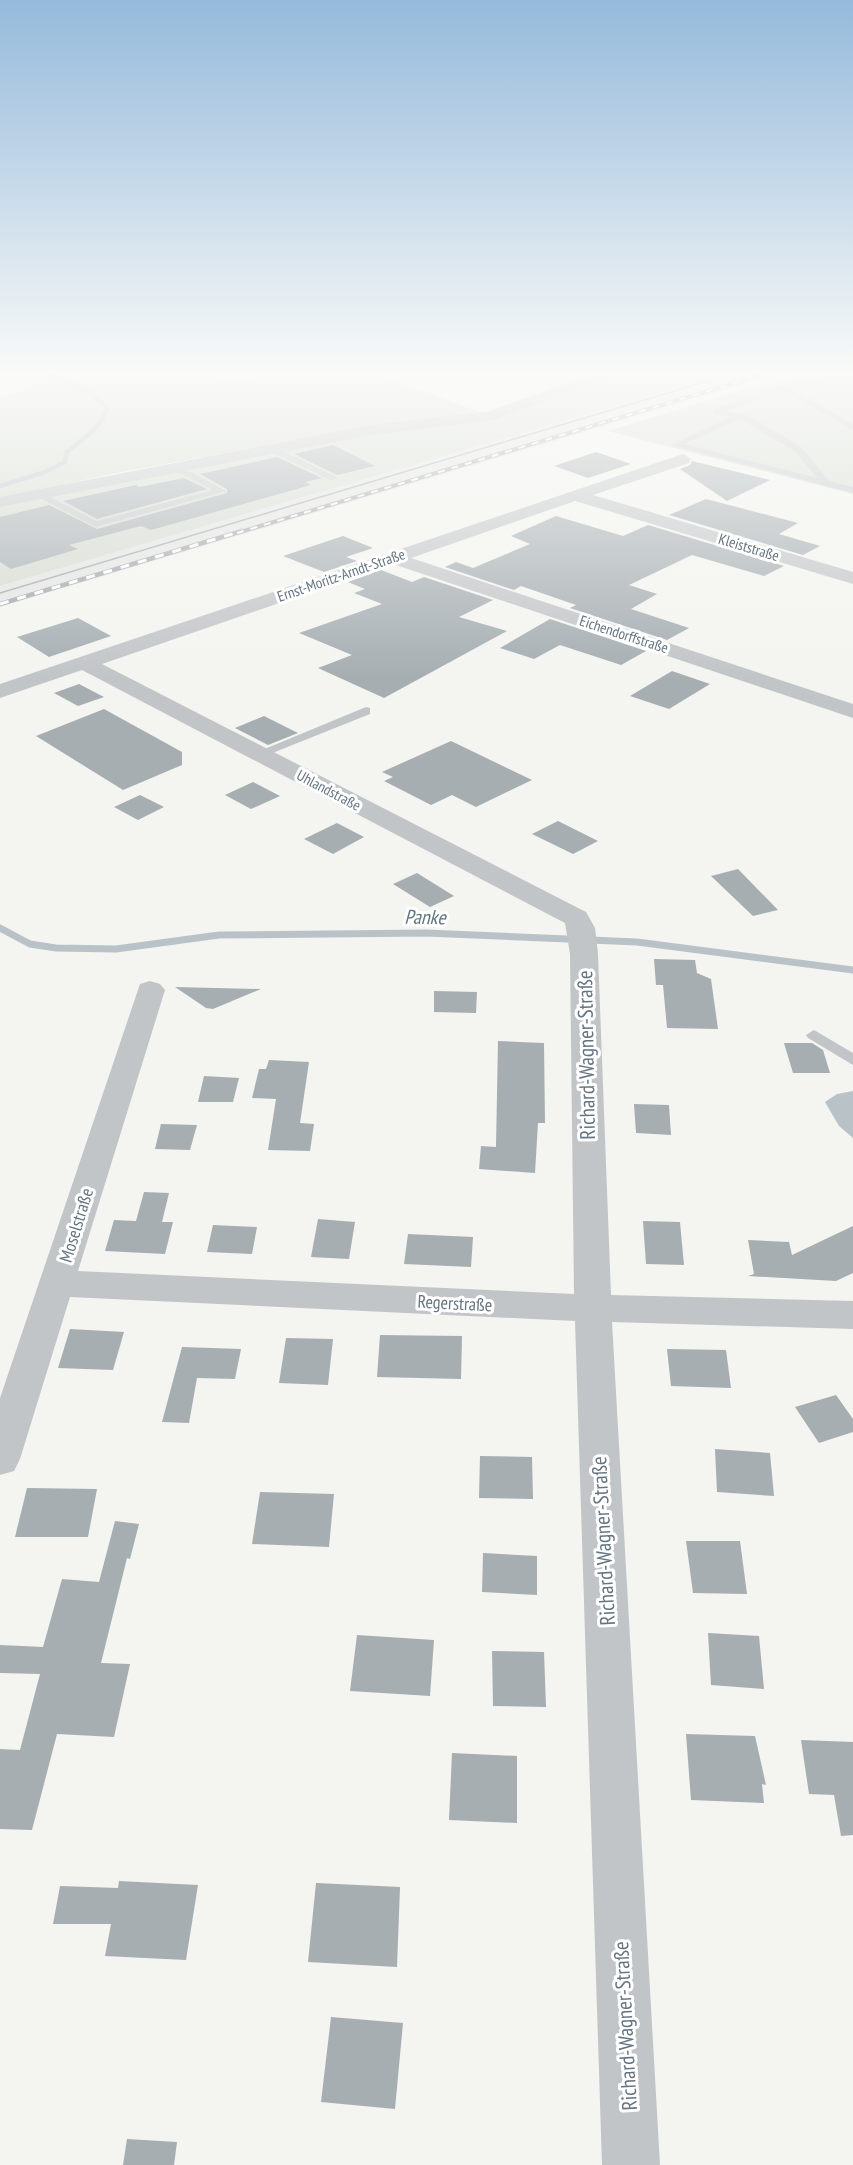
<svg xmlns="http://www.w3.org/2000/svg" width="853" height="2165" font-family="'PT Sans Narrow',sans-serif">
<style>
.built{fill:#e4e5e4}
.green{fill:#d5dbd1}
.water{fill:#b9c3c7}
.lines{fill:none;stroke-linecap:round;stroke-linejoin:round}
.stream-far1{stroke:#b9c3c7;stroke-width:4.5}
.stream{stroke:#b9c3c7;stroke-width:7}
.building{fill:#a6aeb2}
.lane{fill:#c2c5c8;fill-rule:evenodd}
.street{fill:#c2c5c8;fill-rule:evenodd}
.tram{stroke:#a0a6ab;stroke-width:1.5}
.rail-far1-casing{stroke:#a0a6ab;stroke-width:4}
.rail-casing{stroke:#a0a6ab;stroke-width:4.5}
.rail-far1{stroke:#fff;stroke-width:2;stroke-dasharray:7;stroke-linecap:butt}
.rail{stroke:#fff;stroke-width:3;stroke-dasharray:9;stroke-linecap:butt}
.labels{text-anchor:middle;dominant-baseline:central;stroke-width:6;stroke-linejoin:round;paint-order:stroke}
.far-street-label{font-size:15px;fill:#647480;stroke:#fff}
.street-label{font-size:18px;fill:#647480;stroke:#fff}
.water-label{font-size:20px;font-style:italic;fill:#60767d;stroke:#fff}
.near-street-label{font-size:21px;fill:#647480;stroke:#fff}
</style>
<rect width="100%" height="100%" fill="#f4f4f0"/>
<path class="built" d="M720 375H775L0 607V586Z"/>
<g class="green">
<path d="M9 375H213L235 382 266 375H379L485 414 381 424 111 474 0 499V398L34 386Z"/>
<path d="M606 375H720L0 586V505L367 432 460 423 536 401Z"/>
<path d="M803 375H853V494L608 431 729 394Z"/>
</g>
<path class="water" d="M853 1091V1138L839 1126 825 1102 837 1094Z"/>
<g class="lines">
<path class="stream-far1" d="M0 486 45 472 65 462 66 453C82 438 101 430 107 407L92 394 51 375"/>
<path class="stream" d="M0 928 30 944 56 948 116 949 219 935 426 933 637 942 853 970"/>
</g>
<g class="building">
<path d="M333 445 375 466 337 475 294 454Z"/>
<path d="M596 452 631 464 588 478 554 466Z"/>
<path d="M277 457 322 478 305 482 311 485 151 530 141 526 69 545 78 549 11 569 0 562V517L49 505 97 529 227 493V489L200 474Z"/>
<path d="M692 461 770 480 727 501 680 469 690 465Z"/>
<path d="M184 478 207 489 97 519 63 501 136 485 139 487Z"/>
<path d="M706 499 798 523 779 534 820 546 803 555 669 515Z"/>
<path d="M556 516 623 536 648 525 784 566 764 576 692 555 629 585 657 594 631 609 689 628 667 640 570 608 576 605 521 586 514 590 445 567 456 562 473 568 530 544 511 536Z"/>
<path d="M343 536 373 548 346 557 357 561 324 572 283 556Z"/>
<path d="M381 570 412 582 424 577 493 600 459 617 507 631 384 698 318 668 352 655 299 633 382 604 354 593 365 589 348 582Z"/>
<path d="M78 618 111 636 49 657 17 637Z"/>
<path d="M550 619 646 651 621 665 560 645 534 659 500 648Z"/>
<path d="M672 671 710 684 669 709 630 696Z"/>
<path d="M79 684 104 697 78 706 54 693Z"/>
<path d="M104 709 182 752V765L123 790 36 736Z"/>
<path d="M264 716 298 733 268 745 235 728Z"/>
<path d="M451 741 532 780 476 807 452 795 431 805 384 781 393 777 382 772Z"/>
<path d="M253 782 280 796 251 809 225 795Z"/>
<path d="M140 795 164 807 138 820 114 807Z"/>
<path d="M558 821 598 841 573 854 532 834Z"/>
<path d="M337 823 364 837 333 854 304 839Z"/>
<path d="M738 869 778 910 753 916 711 876Z"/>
<path d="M417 873 454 896 430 907 393 884Z"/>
<path d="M654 959 695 960 697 973 711 979 718 1029 667 1028 663 985H656Z"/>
<path d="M175 987 261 989 213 1009 206 1008Z"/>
<path d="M434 991 477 992 476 1013 434 1012Z"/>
<path d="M498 1041 544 1043 545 1123H538L535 1173 479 1169 481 1146 496 1147Z"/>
<path d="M784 1043H812L823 1050 830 1073H793Z"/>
<path d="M269 1060 309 1062 300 1123 314 1124 310 1151 268 1150 276 1099 252 1098 259 1069H266Z"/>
<path d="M204 1076 239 1078 233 1102H198Z"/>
<path d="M634 1104 669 1105 671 1135 636 1133Z"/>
<path d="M161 1124 197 1125 190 1150 155 1149Z"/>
<path d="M144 1192 169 1193 162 1222H173L165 1254 105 1251 114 1220 136 1221Z"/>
<path d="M318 1219 355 1222 349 1259 311 1257Z"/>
<path d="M643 1221 680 1222 684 1265 646 1264Z"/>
<path d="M213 1225 257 1227 252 1254 207 1252Z"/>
<path d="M853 1226V1273L836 1281 748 1276 754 1274 748 1240 789 1242 792 1255Z"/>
<path d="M408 1234 473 1237 471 1267 404 1264Z"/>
<path d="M70 1329 124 1332 113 1370 58 1368Z"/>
<path d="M380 1335 462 1336 461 1379 377 1377Z"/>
<path d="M286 1338 333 1339 328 1385 279 1383Z"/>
<path d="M182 1347 241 1349 235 1379 197 1378 189 1423 162 1422Z"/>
<path d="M667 1349 726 1350 731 1388 671 1386Z"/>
<path d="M836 1395 853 1419V1432L819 1443 795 1407Z"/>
<path d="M715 1449 770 1453 774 1496 717 1492Z"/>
<path d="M480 1456 532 1457 533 1499 479 1498Z"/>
<path d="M27 1488 97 1489 88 1537H15Z"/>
<path d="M260 1492 334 1494 329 1547 252 1544Z"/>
<path d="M115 1521 139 1524 130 1559 127 1558 101 1663 130 1664 114 1737 57 1734 32 1830 0 1829V1749L20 1750 40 1674 0 1673V1645L43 1647 62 1579 99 1582Z"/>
<path d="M686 1541H740L747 1594 693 1593Z"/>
<path d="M483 1553 537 1556V1595L482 1592Z"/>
<path d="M708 1633 759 1636 764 1689 711 1685Z"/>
<path d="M357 1635 434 1640 430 1696 350 1691Z"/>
<path d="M492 1651 544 1652 546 1707 493 1706Z"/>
<path d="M686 1734 755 1736 766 1785 762 1784 764 1803 691 1800Z"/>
<path d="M801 1740 853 1742V1835L841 1836 834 1795 809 1794Z"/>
<path d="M452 1753 517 1756V1823L449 1820Z"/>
<path d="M119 1881 198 1885 186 1960 105 1956 111 1924H53L60 1886 118 1888Z"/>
<path d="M316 1883 400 1887 397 1967 308 1962Z"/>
<path d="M331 2017 403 2023 395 2109 321 2102Z"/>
<path d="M127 2139 177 2142 174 2165H123Z"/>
</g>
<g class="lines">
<g class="lane">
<path d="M835 377 853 378V382H817L790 388 853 424V430L782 390 726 411 749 416 801 447 829 481 853 487V493L672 445 730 417 714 413V409L779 385ZM739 419 795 451 817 478 684 444Z"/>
<path d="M269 447H275L338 478 331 480 269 451Z"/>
<path d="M175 464 226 491 96 527 32 494 40 492 97 521 213 490 172 469 171 467Z"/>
<path d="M366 707 370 708V714L265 756H257L255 753Z"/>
<path d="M814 1030 853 1053V1065L808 1038 806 1035Z"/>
</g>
<g class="street">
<path d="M589 375H609L607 378 493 420 371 435 0 507V497L371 425 490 411Z"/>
<path d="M683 454 691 459 689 463 593 495 853 572V584L575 501 411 558 853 704V718L393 564 102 664 586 912 595 928 598 954 611 1295 853 1301V1329L612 1322 660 2165H602L575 1321 70 1297 20 1459 14 1471 0 1475V1398L140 984 150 981 160 984 165 990 78 1271 574 1294 570 954 565 923 82 670 0 698V684Z"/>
</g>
<path class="tram" d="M0 593 728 375"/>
<g class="rail-far1-casing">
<path id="rail-far1" d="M237 533 761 375"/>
</g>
<g class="rail-casing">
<path id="rail" d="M0 604 242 531"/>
</g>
<use href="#rail-far1" class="rail-far1"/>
<use href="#rail" class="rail"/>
</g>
<linearGradient id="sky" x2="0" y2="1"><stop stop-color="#95badb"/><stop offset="0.55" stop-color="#fafaf8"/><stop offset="1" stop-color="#fafaf8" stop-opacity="0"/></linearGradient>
<rect width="853" height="678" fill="url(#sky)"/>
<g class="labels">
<g class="far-street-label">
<text transform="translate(749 547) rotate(17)">Kleiststraße</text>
<text transform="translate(341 575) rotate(-19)">Ernst-Moritz-Arndt-Straße</text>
<text transform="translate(624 634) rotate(18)">Eichendorffstraße</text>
<text transform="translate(329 790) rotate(28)">Uhlandstraße</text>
</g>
<g class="street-label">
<text transform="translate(76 1225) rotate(-73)">Moselstraße</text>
<text transform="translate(455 1303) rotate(3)">Regerstraße</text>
</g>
<g class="water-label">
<text transform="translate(425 917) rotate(1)">Panke</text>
</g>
<g class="near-street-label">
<text transform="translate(586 1055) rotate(-91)">Richard-Wagner-Straße</text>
<text transform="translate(603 1541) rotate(-93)">Richard-Wagner-Straße</text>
<text transform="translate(625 2026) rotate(-93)">Richard-Wagner-Straße</text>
</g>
</g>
</svg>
